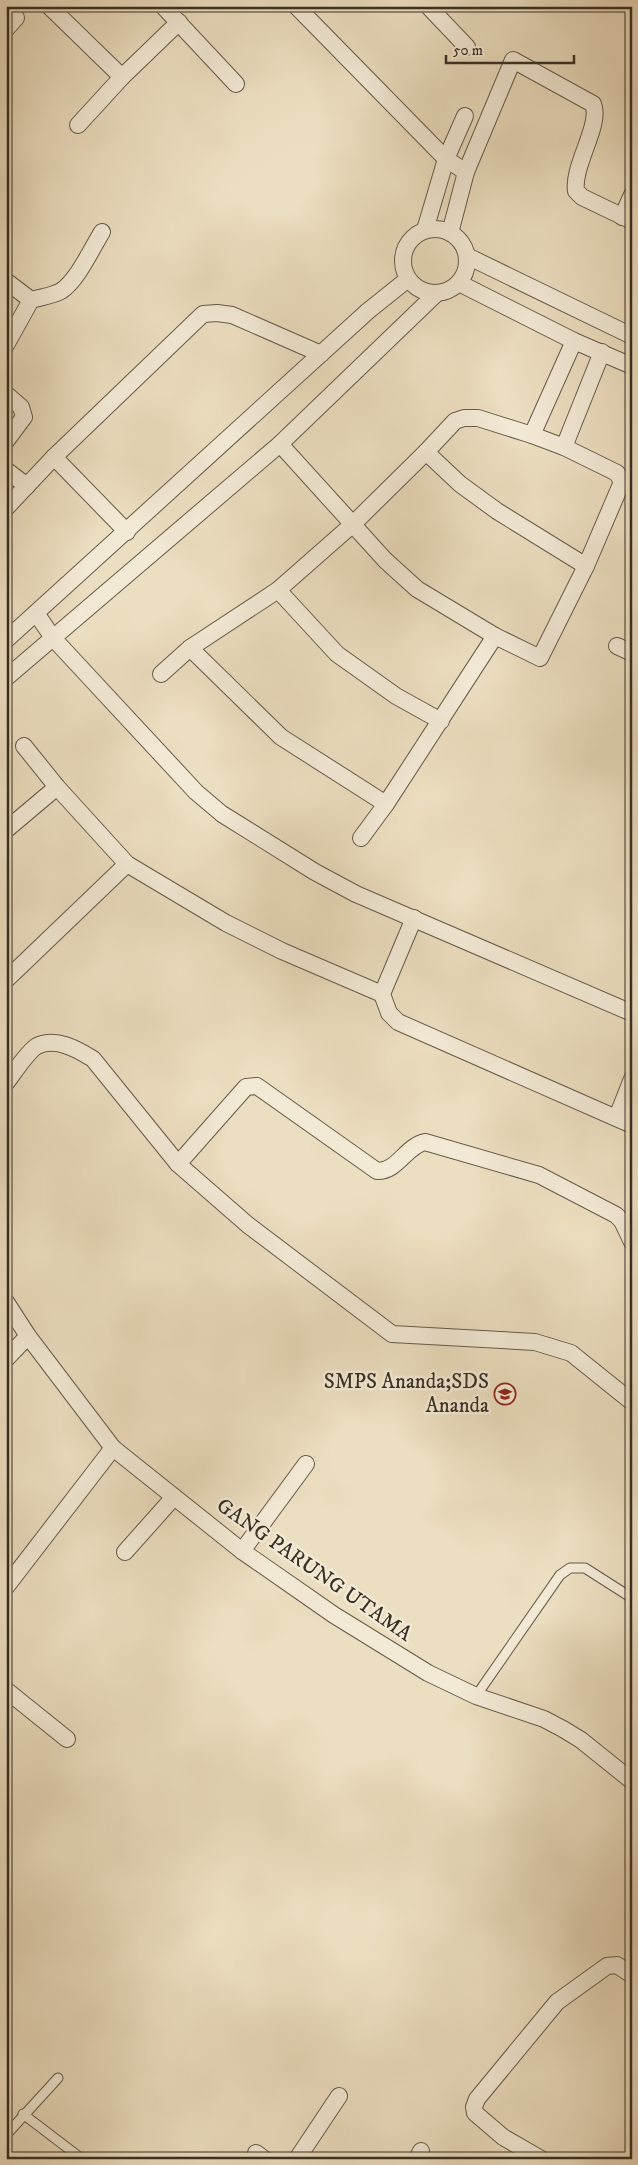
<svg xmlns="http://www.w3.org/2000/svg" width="638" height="2165" font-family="'IM FELL DW Pica',serif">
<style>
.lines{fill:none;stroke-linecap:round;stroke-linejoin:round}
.lane-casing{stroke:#655b4b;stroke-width:11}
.street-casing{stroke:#655b4b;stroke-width:18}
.lane{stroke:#f3ead6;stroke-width:9}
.street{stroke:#f3ead6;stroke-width:16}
.labels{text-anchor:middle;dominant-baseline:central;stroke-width:5;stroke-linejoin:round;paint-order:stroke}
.poi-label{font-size:21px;fill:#382f24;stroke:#f3ead6;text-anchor:end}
.street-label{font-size:21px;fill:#382f24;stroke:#f3ead6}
</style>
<rect width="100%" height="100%" fill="#ecdec0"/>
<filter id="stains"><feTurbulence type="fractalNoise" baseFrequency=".004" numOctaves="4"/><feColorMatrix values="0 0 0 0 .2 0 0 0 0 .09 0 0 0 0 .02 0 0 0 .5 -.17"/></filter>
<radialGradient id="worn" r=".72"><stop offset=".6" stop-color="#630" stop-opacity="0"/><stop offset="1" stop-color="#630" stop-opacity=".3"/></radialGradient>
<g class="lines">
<g class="lane-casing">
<g id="lane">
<path d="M476 1696 560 1575 570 1568H585L632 1598"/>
<path d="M6 2098 7 2097"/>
<path d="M23 2114 82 2159"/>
<path d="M6 2135 58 2078"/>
</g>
</g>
<g class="street-casing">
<g id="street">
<path d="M49 6 122 77"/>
<path d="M163 6 236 84"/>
<path d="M296 6 446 159 466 172"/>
<path d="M428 6 467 47"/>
<path d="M6 29 16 18"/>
<path d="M78 125 122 77 179 22"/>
<path d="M622 217 632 195"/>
<circle cx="435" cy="261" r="32"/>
<path d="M425 230 446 159 465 116"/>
<path d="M450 233 466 172 513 60 593 104C602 124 572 166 576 191L582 197 632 221"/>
<path d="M467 256 632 336"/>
<path d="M6 281 31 300"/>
<path d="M459 283 574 341 632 366"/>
<path d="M6 345 31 300C41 297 52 296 61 291 77 281 92 248 102 232"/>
<path d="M6 394 21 407 24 417 6 441"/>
<path d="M532 435 574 341"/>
<path d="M564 447 602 352"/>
<path d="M426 452 460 484 497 511 586 566"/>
<path d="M54 457 127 532"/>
<path d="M6 470 27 486"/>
<path d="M6 508 54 457 203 314 217 313 232 315 321 354"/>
<path d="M278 590 337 654 396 696 441 721"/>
<path d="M36 613 53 638 196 792 222 814 315 872 356 894 632 1013"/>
<path d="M6 640 368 311 408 279"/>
<path d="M617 646 632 653"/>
<path d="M190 648 281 737 386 804"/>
<path d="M161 674 190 648 278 590 353 524 426 452 455 421 464 418H478L532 435 564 447 617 473 622 482 586 566 540 658 495 636 417 589 385 560 280 444"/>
<path d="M6 678 280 444 437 293"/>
<path d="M24 746 57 787 127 864 226 923 282 951 382 994"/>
<path d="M6 830 57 787"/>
<path d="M361 838 386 804 495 636"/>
<path d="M414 918 382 994 389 1013 398 1022 632 1125"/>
<path d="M6 980 127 864"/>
<path d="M6 1083C13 1074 28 1051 37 1046 56 1037 77 1049 93 1059L178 1164 248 1225 392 1334 535 1342 571 1353 632 1402"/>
<path d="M617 1117 632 1079"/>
<path d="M178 1164 246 1087 257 1086 377 1171C397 1172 406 1146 425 1142L539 1175 616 1215 622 1221 632 1242"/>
<path d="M6 1302 28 1336 113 1448 242 1551 334 1615 428 1673 476 1696 544 1719 563 1729 581 1740 632 1781"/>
<path d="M6 1359 28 1336"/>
<path d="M242 1551 306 1464"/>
<path d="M125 1552 174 1497"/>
<path d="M6 1587 113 1448"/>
<path d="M6 1690 67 1739"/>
<path d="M256 2153 264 2159"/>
<path d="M297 2159 339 2096"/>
<path d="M417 2159 421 2151"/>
<path d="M541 2159 503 2137 475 2113 474 2107 477 2099 557 2002 607 1966 617 1965 632 1975"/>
</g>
</g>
<use href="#lane" class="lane"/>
<use href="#street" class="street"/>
</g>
<defs>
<g id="school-ring" transform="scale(1.125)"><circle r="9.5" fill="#f3ead6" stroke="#8f2418" stroke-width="1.5"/><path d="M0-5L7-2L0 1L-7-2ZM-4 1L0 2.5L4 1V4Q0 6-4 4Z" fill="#8f2418"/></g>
</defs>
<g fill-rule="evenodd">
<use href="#school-ring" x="505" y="1394"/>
</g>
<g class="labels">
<g class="poi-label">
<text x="489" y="1382">SMPS Ananda;SDS<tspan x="489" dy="24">Ananda</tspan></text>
</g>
<g class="street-label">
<text transform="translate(314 1570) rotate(35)">GANG PARUNG UTAMA</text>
</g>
</g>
<rect width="638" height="2165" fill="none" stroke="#ecdec0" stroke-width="25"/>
<rect x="8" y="8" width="623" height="2150" fill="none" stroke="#382f24" stroke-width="2.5"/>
<rect x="12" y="12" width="613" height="2140" fill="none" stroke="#382f24"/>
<path d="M446 55v8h128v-8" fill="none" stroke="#382f24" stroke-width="2.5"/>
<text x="453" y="55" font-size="15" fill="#382f24" stroke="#f3ead6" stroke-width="4" paint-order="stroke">50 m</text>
<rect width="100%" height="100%" filter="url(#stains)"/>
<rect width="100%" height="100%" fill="url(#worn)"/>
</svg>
